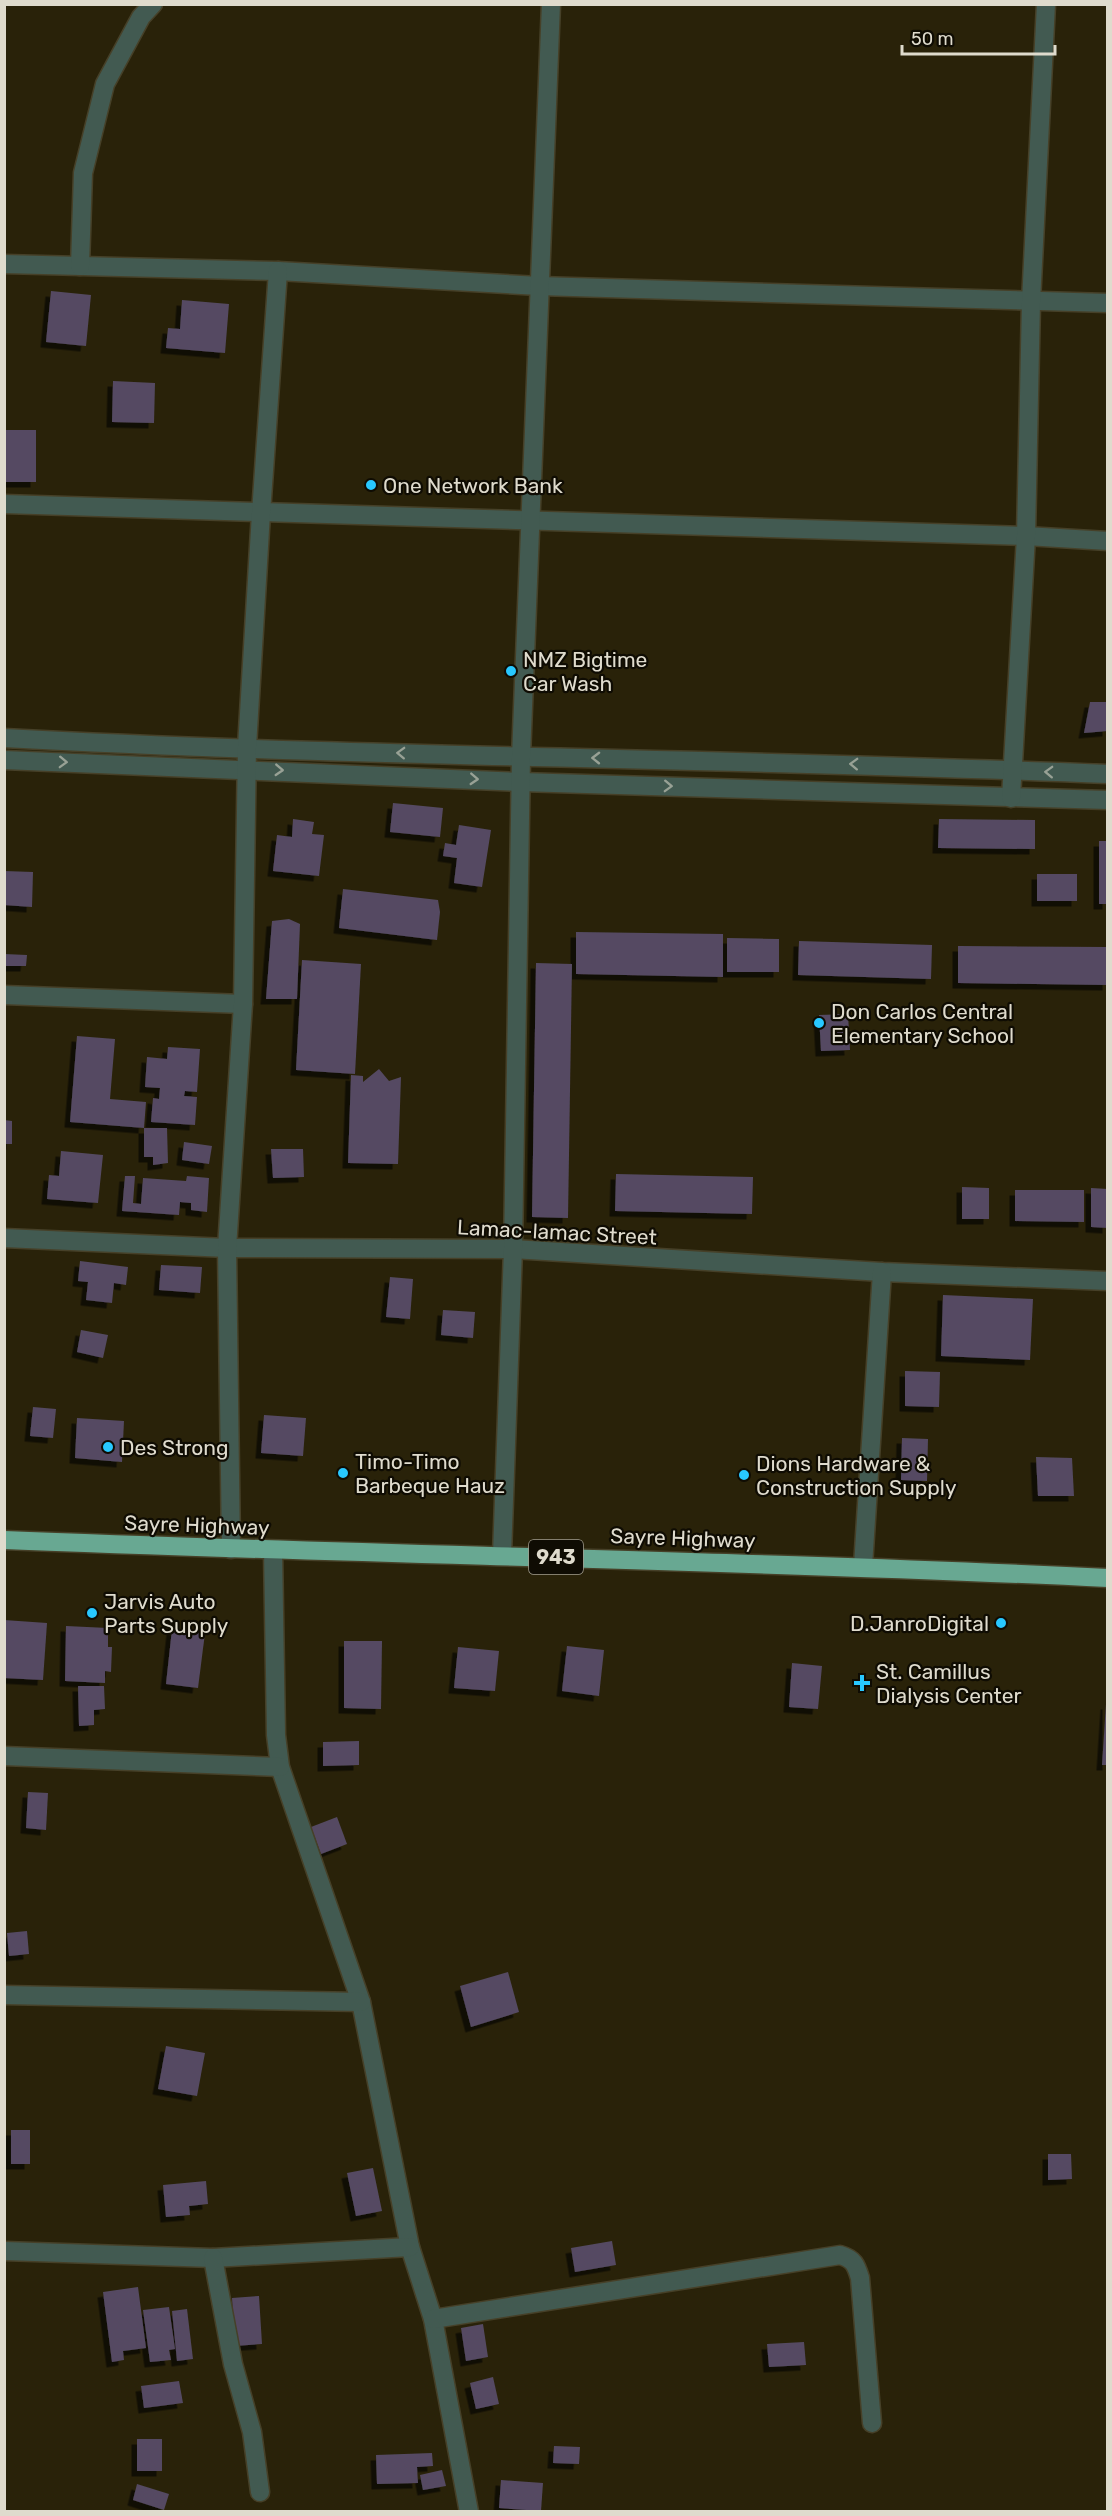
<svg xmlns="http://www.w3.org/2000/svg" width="1112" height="2516" font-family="Rubik,sans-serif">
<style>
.building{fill:#544a62;filter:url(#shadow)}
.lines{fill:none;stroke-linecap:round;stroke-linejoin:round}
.street-casing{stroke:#464028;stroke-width:21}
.highway-casing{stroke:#464028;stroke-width:21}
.street{stroke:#425a51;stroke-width:18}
.highway{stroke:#68a892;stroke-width:18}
.oneway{stroke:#98a195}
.poi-dot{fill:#28c8ff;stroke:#0f0c03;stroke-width:2}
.labels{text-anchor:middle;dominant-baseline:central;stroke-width:4.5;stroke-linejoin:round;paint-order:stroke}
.shield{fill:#0f0c03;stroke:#a19d90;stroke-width:1.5}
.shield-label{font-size:20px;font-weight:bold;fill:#dfdbcd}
.poi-label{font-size:21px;fill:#dfdbcd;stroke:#0f0c03;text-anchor:start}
.street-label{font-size:21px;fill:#dfdbcd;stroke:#0f0c03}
</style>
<defs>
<filter id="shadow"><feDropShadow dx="-5.5" dy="5.5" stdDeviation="0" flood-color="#0009"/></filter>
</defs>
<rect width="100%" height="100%" fill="#292209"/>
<g class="building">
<path d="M51 291 91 295 86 346 46 342Z"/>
<path d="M182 300 229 304 225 353 166 348 168 328 180 329Z"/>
<path d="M113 381 155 383 154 423 112 422Z"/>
<rect x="4" y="430" width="32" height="52"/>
<path d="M1090 702H1108V731L1084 733Z"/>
<path d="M393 803 443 808 440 837 390 832Z"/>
<path d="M293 819 314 822 312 834 324 835 319 876 273 871 277 835 292 837Z"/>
<path d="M939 819 1035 820V849L938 848Z"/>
<path d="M459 825 491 830 482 887 454 883 457 858 443 856 445 843 456 845Z"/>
<rect x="1099" y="841" width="9" height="63"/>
<path d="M4 871 33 872 32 907 4 905Z"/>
<rect x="1037" y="874" width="40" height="27"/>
<path d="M343 889 438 900 440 912 437 940 339 928Z"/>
<path d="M289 919 300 924 297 999H266L272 921Z"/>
<path d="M576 932 723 934V977L576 974Z"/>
<path d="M727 938 779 939V972H727Z"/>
<path d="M799 941 932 945 931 979 798 975Z"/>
<path d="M958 946 1108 947V985L958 983Z"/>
<path d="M4 954 27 955 26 966H4Z"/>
<path d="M302 960 361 964 355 1074 296 1070Z"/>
<path d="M536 963 572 964 568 1218 532 1217Z"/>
<path d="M848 1014 850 1050 821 1051 819 1015Z"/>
<path d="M77 1036 115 1039 110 1099 146 1102 144 1128 70 1122Z"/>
<path d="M168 1047 200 1049 197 1092 185 1091 184 1096 197 1097 195 1125 151 1122 153 1098 159 1099 160 1088 145 1087 147 1057 167 1059Z"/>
<path d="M379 1069 389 1081 401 1077 398 1164 348 1163 351 1075 363 1076V1082Z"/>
<path d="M4 1120 12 1121V1144H4Z"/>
<path d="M144 1128H167L168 1163 153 1165V1157H144Z"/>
<path d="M184 1142 212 1146 209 1164 182 1160Z"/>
<path d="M271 1149H303L304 1177 273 1178Z"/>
<path d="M61 1151 103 1155 98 1203 47 1199 49 1175 59 1176Z"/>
<path d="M616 1174 753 1177 752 1214 615 1211Z"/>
<path d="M125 1176H135L133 1203 141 1204 143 1178 186 1181 187 1176 209 1178 207 1212 191 1210V1203L180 1202 179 1215 122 1211Z"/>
<path d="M962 1187 989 1188V1219H962Z"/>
<path d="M1091 1188 1108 1189V1228L1091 1227Z"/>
<path d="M1015 1190H1084V1222L1015 1221Z"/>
<path d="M80 1261 128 1267 126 1285 114 1283 112 1303 86 1300 88 1282 78 1281Z"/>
<path d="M161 1265 202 1267 200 1293 159 1290Z"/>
<path d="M390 1277 413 1279 410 1319 386 1317Z"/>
<path d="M943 1295 1033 1299 1030 1360 941 1356Z"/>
<path d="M443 1310 475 1312 473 1338 441 1335Z"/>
<path d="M81 1330 108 1335 103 1358 77 1352Z"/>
<path d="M905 1371 940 1372 939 1407 905 1406Z"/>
<path d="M33 1407 56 1409 53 1438 30 1436Z"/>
<path d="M264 1415 306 1418 303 1456 261 1453Z"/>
<path d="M77 1418 124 1421 122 1462 75 1458Z"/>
<path d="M902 1438 928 1439 927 1481 901 1480Z"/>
<path d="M1036 1457 1072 1458 1074 1496H1038Z"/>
<path d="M4 1620 47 1623 43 1680 4 1678Z"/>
<path d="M66 1626 108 1628V1647H112L111 1672 105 1671V1683L65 1681Z"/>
<path d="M172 1629 205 1633 198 1688 166 1684Z"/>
<path d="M344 1641H382L381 1709 344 1708Z"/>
<path d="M567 1646 604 1650 599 1696 562 1691Z"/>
<path d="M458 1647 499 1651 495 1691 454 1688Z"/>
<path d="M792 1663 822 1666 818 1709 789 1707Z"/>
<path d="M78 1686H104L105 1709 94 1710V1725L79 1726Z"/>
<path d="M1106 1704H1108V1765H1102Z"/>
<path d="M359 1741V1765L323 1766V1742Z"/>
<path d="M28 1792 48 1793 46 1830 26 1828Z"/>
<path d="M337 1817 347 1844 321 1854 311 1827Z"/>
<path d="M27 1931 29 1954 9 1956 7 1933Z"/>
<path d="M508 1972 519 2012 471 2027 460 1986Z"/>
<path d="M166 2046 205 2053 197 2096 158 2089Z"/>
<rect x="11" y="2130" width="19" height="34"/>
<path d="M1048 2154H1071L1072 2179 1048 2180Z"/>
<path d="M373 2168 382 2211 356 2216 347 2173Z"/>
<path d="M206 2181 208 2204 189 2206 190 2215 166 2217 163 2185Z"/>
<path d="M612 2241 616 2265 575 2272 571 2248Z"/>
<path d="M138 2287 146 2348 123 2351 124 2360 112 2362 103 2292Z"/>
<path d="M259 2296 262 2344 235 2346 232 2298Z"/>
<path d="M169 2307 175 2349 169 2350 171 2360 150 2362 143 2310Z"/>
<path d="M187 2309 193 2359 177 2361 172 2311Z"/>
<path d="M483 2324 488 2357 466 2361 461 2328Z"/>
<path d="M804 2342 806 2365 769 2367 767 2344Z"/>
<path d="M493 2377 499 2404 476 2409 470 2383Z"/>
<path d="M179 2381 183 2403 144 2408 141 2386Z"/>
<rect x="137" y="2439" width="25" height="32"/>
<path d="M554 2446 580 2447 579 2464 553 2463Z"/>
<path d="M432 2453 433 2466 417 2467 418 2483 377 2484 376 2455Z"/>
<path d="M442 2470 446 2486 423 2490 420 2475Z"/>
<path d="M501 2480 543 2483 541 2511 499 2508Z"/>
<path d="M137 2484 169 2494 164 2510 133 2500Z"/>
</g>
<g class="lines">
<g class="street-casing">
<g id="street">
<path d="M4 264 278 271 539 286 1108 303"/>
<path d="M80 266 83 173 105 84 141 17 153 4"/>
<path d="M4 504 1026 536 1108 541"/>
<path d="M4 738C372 758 740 758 1108 774"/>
<path d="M4 760 521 782 1108 800"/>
<path d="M1011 798 1026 536 1031 302 1046 4"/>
<path d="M4 995 243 1004"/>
<path d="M4 1238 227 1248 513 1249 882 1272 1108 1281"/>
<path d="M231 1549 227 1248 243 1004 247 747 261 513 278 271"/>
<path d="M273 1550 276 1735 280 1767 361 2002 410 2247 433 2319 469 2512"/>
<path d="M502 1555 513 1249 521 757 551 4"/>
<path d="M863 1566 882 1272"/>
<path d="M4 1756 280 1767"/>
<path d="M4 1995 361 2002"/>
<path d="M4 2251 213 2258 410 2247"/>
<path d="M213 2258 233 2364 252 2432 260 2492"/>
<path d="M433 2319 840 2255C854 2259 856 2265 860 2278L872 2423"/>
</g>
</g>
<g class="highway-casing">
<path id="highway" d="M4 1540C372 1555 740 1560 1108 1578"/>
</g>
<use href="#street" class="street"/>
<use href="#highway" class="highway"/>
</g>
<defs><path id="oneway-chevron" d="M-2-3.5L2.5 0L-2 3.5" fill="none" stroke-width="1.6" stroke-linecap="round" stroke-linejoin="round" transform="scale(1.5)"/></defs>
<g class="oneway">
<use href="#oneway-chevron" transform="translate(401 753) rotate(-178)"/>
<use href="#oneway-chevron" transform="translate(596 758) rotate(-179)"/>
<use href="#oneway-chevron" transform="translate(63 762) rotate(2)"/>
<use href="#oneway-chevron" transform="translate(854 764) rotate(-178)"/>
<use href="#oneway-chevron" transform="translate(279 770) rotate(3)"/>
<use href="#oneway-chevron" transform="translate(1049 772) rotate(-178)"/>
<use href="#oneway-chevron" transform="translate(474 779) rotate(3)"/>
<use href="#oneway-chevron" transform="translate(668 786) rotate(2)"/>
</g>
<g class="poi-dot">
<circle cx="371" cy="485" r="6"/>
<circle cx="511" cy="671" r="6"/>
<circle cx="819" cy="1023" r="6"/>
<circle cx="108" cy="1447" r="6"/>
<circle cx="343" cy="1473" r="6"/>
<circle cx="744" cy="1475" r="6"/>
<circle cx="92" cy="1613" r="6"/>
<circle cx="1001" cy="1623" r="6"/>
<path d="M859 1674h6v6h6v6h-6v6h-6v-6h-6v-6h6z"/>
</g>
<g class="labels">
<rect class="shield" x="529" y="1540" width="54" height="34" rx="4.5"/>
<g class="shield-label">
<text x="556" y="1557">943</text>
</g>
<g class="poi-label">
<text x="383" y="485">One Network Bank</text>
<text x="523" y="659">NMZ Bigtime<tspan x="523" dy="24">Car Wash</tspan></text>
<text x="831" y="1011">Don Carlos Central<tspan x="831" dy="24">Elementary School</tspan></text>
<text x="120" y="1447">Des Strong</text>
<text x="355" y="1461">Timo-Timo<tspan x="355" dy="24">Barbeque Hauz</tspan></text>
<text x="756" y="1463">Dions Hardware &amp;<tspan x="756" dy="24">Construction Supply</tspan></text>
<text x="104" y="1601">Jarvis Auto<tspan x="104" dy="24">Parts Supply</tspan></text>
<text x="989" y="1623" text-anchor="end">D.JanroDigital</text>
<text x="876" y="1671">St. Camillus<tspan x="876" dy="24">Dialysis Center</tspan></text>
</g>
<g class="street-label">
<text transform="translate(557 1232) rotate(3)">Lamac-lamac Street</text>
<text transform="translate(197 1525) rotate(2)">Sayre Highway</text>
<text transform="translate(683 1538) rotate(2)">Sayre Highway</text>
</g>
</g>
<rect width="1112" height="2516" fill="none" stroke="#dfdbcd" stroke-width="12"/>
<path d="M902 45v9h153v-9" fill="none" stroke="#dfdbcd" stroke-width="3"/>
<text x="911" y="45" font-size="18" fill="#dfdbcd" stroke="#0f0c03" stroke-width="4.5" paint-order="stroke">50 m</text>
</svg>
